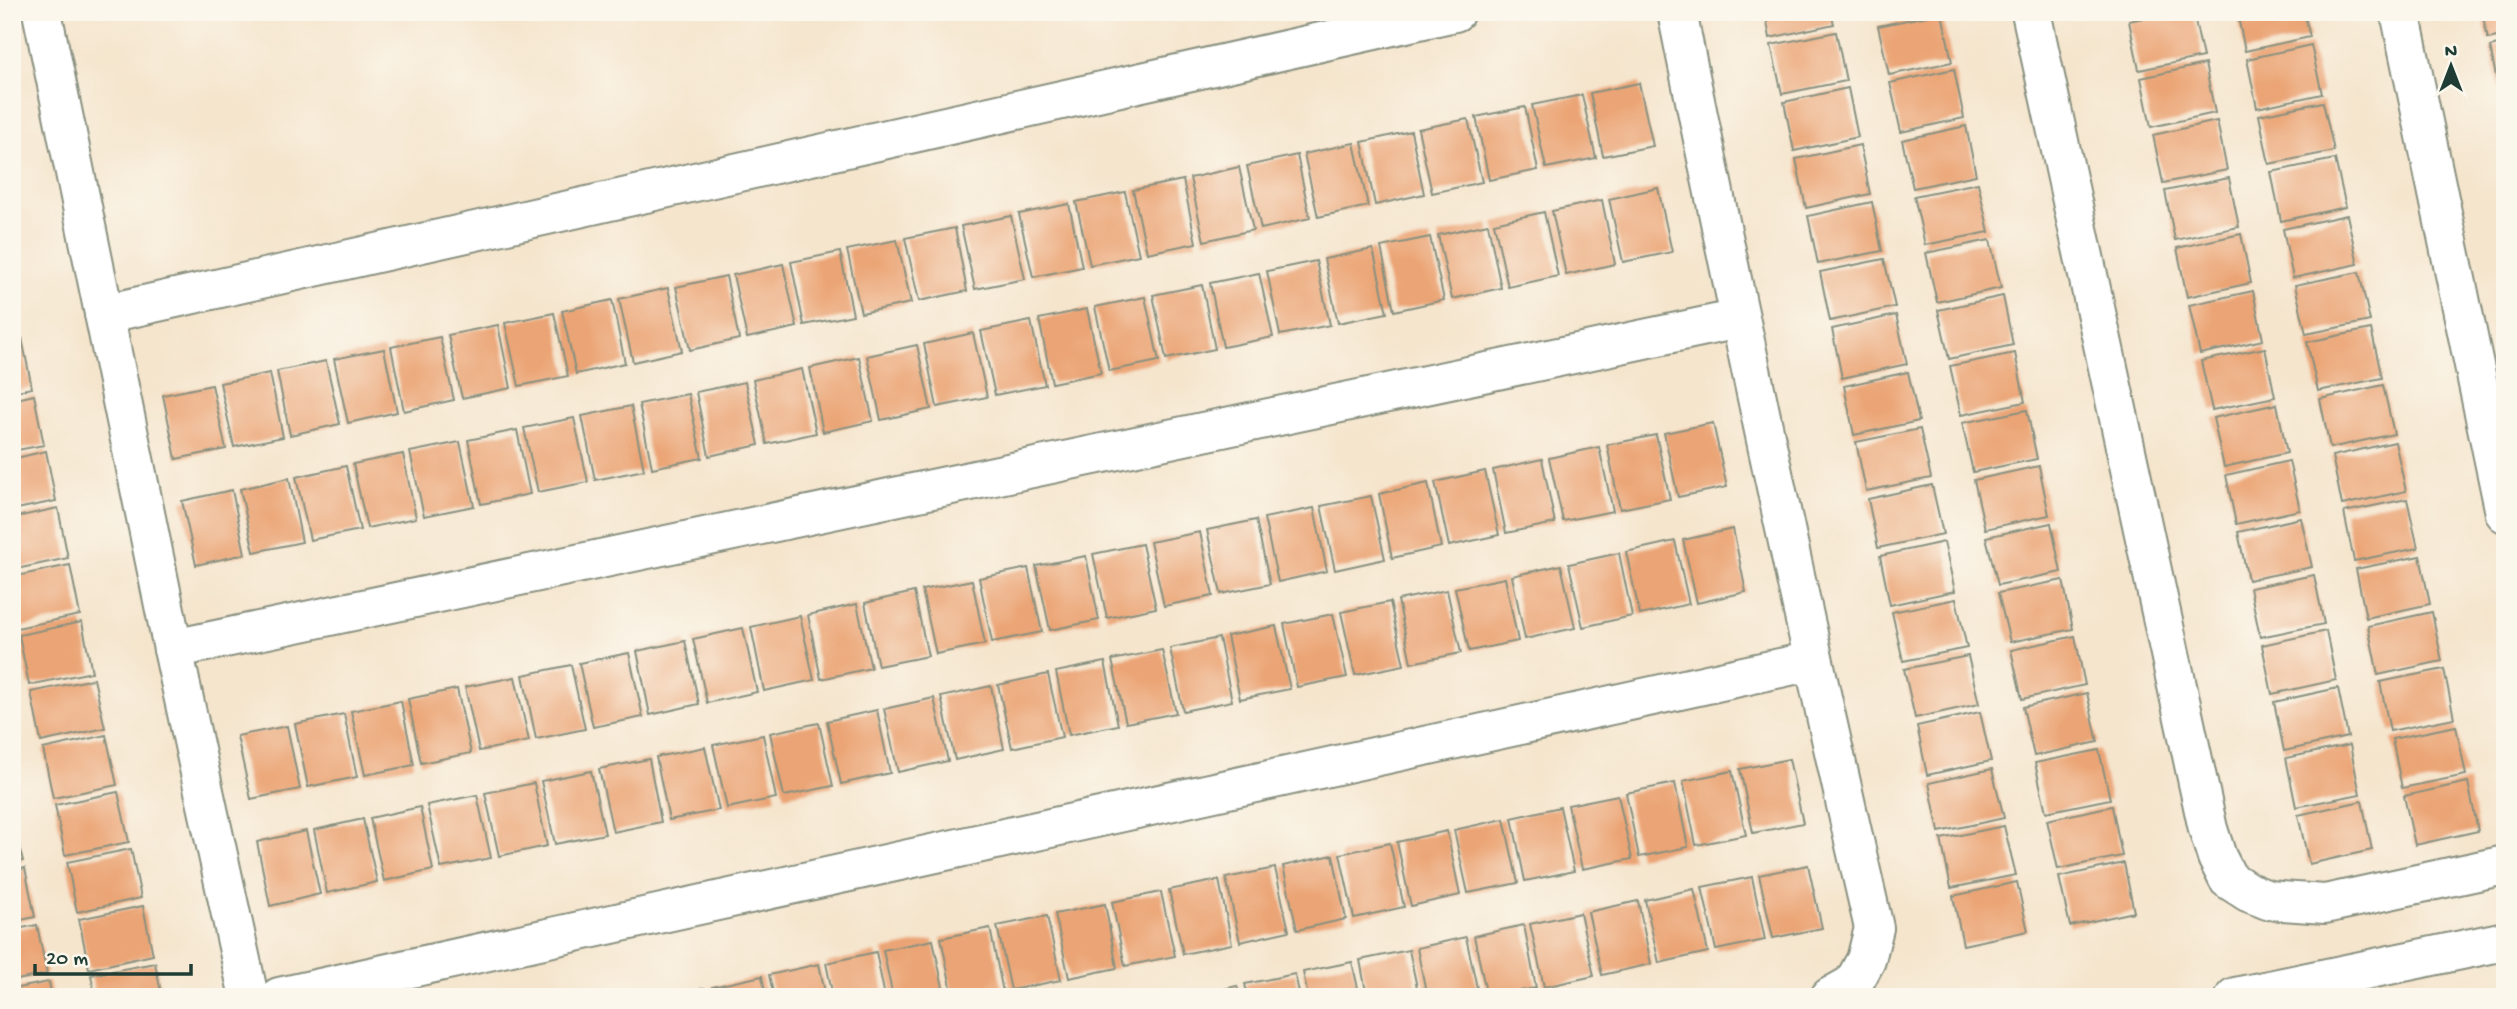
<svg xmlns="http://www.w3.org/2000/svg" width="2517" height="1009" font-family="'Gochi Hand',sans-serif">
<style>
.building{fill:#eba474}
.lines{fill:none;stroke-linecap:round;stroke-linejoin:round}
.minor-casing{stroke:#8a9180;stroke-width:42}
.minor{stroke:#fff;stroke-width:38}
</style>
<rect width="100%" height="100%" fill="#fbf7ec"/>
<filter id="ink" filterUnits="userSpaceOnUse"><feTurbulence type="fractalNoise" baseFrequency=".0143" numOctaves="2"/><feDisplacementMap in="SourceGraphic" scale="14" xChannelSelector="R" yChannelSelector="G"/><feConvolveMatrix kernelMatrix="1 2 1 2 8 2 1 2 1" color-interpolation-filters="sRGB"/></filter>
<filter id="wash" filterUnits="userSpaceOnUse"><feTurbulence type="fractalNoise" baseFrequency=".00686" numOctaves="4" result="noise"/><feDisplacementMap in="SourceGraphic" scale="28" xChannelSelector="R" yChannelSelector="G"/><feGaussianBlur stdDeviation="1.57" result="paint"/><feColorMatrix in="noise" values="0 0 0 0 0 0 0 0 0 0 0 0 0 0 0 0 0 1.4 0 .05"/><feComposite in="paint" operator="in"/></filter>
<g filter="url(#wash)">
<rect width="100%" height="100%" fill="#f5e5cd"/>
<g id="blocks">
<g class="building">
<path d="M1765 12H1831L1834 24 1770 38Z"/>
<path d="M1875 12H1899L1900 13 1877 18Z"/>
<path d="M2170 12H2193L2203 57 2139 70 2129 21Z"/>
<path d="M2237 12H2304L2310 37 2245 51Z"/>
<path d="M2482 12H2505V35L2488 39Z"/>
<path d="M1942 13 1952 62 1889 75 1878 26Z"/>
<path d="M1836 32 1846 81 1782 94 1771 45Z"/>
<path d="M2505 43V95L2500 96 2490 47Z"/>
<path d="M2311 45 2322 94 2257 108 2247 59Z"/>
<path d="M2205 64 2215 113 2151 127 2141 78Z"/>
<path d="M1954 69 1964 118 1901 132 1890 83Z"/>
<path d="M1639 83 1653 146 1603 156 1590 93Z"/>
<path d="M1848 88 1858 137 1794 151 1784 102Z"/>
<path d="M1582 95 1596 158 1546 168 1532 105Z"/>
<path d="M2323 102 2334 151 2269 164 2259 115Z"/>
<path d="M1525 107 1538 170 1489 180 1476 117Z"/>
<path d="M1468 119 1482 182 1432 193 1418 129Z"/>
<path d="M2217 121 2227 170 2163 183 2153 135Z"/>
<path d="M1966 126 1976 175 1913 188 1902 140Z"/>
<path d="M1411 131 1424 194 1375 205 1362 142Z"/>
<path d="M1354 143 1368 206 1318 217 1304 154Z"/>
<path d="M1860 145 1870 194 1806 208 1796 159Z"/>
<path d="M1297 155 1310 218 1261 229 1247 166Z"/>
<path d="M2335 159 2346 207 2281 221 2271 172Z"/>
<path d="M1239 167 1253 230 1204 241 1190 178Z"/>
<path d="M2229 178 2239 227 2175 240 2165 191Z"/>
<path d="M1183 180 1196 243 1147 253 1133 190Z"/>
<path d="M1978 183 1989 232 1925 245 1914 196Z"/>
<path d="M1658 188 1672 252 1623 262 1609 199Z"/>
<path d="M1125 192 1139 255 1090 265 1076 202Z"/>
<path d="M1602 200 1615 264 1566 275 1552 211Z"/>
<path d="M1872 202 1882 251 1818 264 1808 216Z"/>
<path d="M1069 204 1082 267 1033 277 1019 214Z"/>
<path d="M1544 212 1558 276 1508 287 1494 223Z"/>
<path d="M2347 215 2358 264 2293 278 2283 229Z"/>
<path d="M1011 216 1025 279 975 289 961 226Z"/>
<path d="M1488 224 1501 288 1452 299 1438 235Z"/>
<path d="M955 228 967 291 919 301 905 238Z"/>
<path d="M2241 234 2251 283 2187 297 2177 248Z"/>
<path d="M1430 237 1444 300 1394 311 1381 247Z"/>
<path d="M897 240 911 303 861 313 847 250Z"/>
<path d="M1990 240 2001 288 1937 302 1926 253Z"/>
<path d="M1373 249 1387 313 1338 323 1324 259Z"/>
<path d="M840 252 853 315 804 325 791 262Z"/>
<path d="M1884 259 1895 307 1830 321 1820 272Z"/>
<path d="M1316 261 1330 325 1280 335 1267 271Z"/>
<path d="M783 264 797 327 747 338 733 275Z"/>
<path d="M2359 272 2370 321 2306 334 2295 285Z"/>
<path d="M1259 273 1273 337 1223 347 1210 283Z"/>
<path d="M726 276 739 339 690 350 676 287Z"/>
<path d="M1202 285 1215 349 1166 359 1153 295Z"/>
<path d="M668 288 682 351 633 362 619 299Z"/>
<path d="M2253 291 2263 340 2200 354 2189 305Z"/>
<path d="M2003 296 2013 345 1949 359 1938 310Z"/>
<path d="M12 297 20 331 12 332Z"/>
<path d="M1145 297 1159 361 1109 371 1095 307Z"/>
<path d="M612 300 625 363 576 374 562 311Z"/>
<path d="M1087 309 1101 373 1052 383 1039 319Z"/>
<path d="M554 313 568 376 519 386 505 323Z"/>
<path d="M1896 315 1907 364 1842 378 1832 329Z"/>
<path d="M1031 321 1045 385 995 395 981 331Z"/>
<path d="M498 325 511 388 462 398 448 335Z"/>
<path d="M2371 329 2382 378 2318 391 2307 342Z"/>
<path d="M973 333 987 397 937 407 924 344Z"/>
<path d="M440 337 454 400 404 411 391 347Z"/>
<path d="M22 338 32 388 12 392V341Z"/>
<path d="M917 345 931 409 881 420 867 356Z"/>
<path d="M2265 348 2275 397 2212 410 2201 361Z"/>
<path d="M384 349 397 412 348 423 334 359Z"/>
<path d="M2015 353 2025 402 1961 415 1950 366Z"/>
<path d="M859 357 873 421 823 432 810 368Z"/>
<path d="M326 361 340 424 290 435 277 371Z"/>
<path d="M802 369 816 433 767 444 753 380Z"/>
<path d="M1908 372 1919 421 1854 435 1844 386Z"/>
<path d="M270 373 283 437 234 447 220 383Z"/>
<path d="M745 382 759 445 709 456 696 392Z"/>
<path d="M212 385 226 449 176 459 163 395Z"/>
<path d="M2383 385 2394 434 2330 448 2320 399Z"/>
<path d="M688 394 702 458 652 468 639 404Z"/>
<path d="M34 395 44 445 12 451V400Z"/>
<path d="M2277 404 2287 453 2224 467 2213 418Z"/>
<path d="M631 406 644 470 595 480 582 416Z"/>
<path d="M2027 410 2037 459 1973 472 1962 423Z"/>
<path d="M574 418 588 482 538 492 524 428Z"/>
<path d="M1713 423 1727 487 1678 497 1664 433Z"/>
<path d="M1920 429 1931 478 1866 491 1856 442Z"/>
<path d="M517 430 530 494 481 504 468 440Z"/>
<path d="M1656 435 1670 499 1620 509 1607 445Z"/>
<path d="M460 442 474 506 424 516 410 452Z"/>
<path d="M2395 442 2406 491 2342 505 2332 456Z"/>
<path d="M1599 447 1613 511 1563 521 1549 458Z"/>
<path d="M46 451 56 501 12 510V459Z"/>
<path d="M403 454 416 518 367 528 353 464Z"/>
<path d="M1542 459 1555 523 1506 533 1493 470Z"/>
<path d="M2289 461 2300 510 2236 524 2226 475Z"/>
<path d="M346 466 360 530 310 540 296 477Z"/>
<path d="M2039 466 2049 515 1985 529 1974 480Z"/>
<path d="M1485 471 1499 535 1449 546 1435 482Z"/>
<path d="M289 478 302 542 254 552 240 489Z"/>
<path d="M1428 483 1441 547 1392 558 1379 494Z"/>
<path d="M1932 485 1943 534 1878 548 1868 499Z"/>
<path d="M232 490 245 554 196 565 182 501Z"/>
<path d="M1371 496 1385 559 1335 570 1321 506Z"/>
<path d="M2407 499 2418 548 2354 561 2344 512Z"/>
<path d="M58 508 68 558 12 570V518Z"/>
<path d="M1314 508 1327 571 1278 582 1264 518Z"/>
<path d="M2301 518 2312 567 2248 580 2238 532Z"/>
<path d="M1256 520 1270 584 1221 594 1207 530Z"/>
<path d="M2051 523 2061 572 1998 585 1986 537Z"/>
<path d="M1733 529 1746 592 1697 603 1683 540Z"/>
<path d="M1200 532 1213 596 1164 606 1150 542Z"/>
<path d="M1675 541 1689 604 1640 615 1626 552Z"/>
<path d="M1944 542 1955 591 1890 605 1880 556Z"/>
<path d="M1142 544 1156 608 1107 618 1093 554Z"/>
<path d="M1619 553 1632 616 1583 627 1569 564Z"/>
<path d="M1086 556 1099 620 1050 630 1036 566Z"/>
<path d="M2420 556 2430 604 2366 618 2356 569Z"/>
<path d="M70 565 80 615 17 628 12 605V577Z"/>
<path d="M1561 565 1575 628 1525 639 1512 576Z"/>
<path d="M1028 568 1042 632 992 642 979 578Z"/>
<path d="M2314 575 2324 624 2260 637 2250 588Z"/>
<path d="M1505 578 1518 641 1469 651 1455 588Z"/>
<path d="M972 580 985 644 936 654 922 590Z"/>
<path d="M2063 580 2073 629 2010 642 1998 593Z"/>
<path d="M1447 590 1461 653 1411 663 1398 600Z"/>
<path d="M914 592 928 656 878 666 865 603Z"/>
<path d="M1956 599 1967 648 1903 661 1892 612Z"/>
<path d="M1390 602 1404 665 1355 675 1341 612Z"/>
<path d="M857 604 871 668 821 679 808 615Z"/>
<path d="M2432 612 2442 661 2378 675 2368 626Z"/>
<path d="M1333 614 1347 677 1297 687 1284 624Z"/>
<path d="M800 616 814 680 764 691 751 627Z"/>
<path d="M82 622 92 672 29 685 19 635Z"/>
<path d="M1276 626 1290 689 1240 699 1227 636Z"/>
<path d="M743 628 757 692 707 703 693 639Z"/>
<path d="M2326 631 2336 680 2272 694 2262 645Z"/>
<path d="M2075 636 2085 685 2022 699 2011 650Z"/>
<path d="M1219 638 1232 701 1183 711 1170 648Z"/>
<path d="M685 641 699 704 650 715 637 651Z"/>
<path d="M1162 650 1176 713 1126 723 1112 660Z"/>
<path d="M629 653 643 717 593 727 579 663Z"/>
<path d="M1968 656 1979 704 1915 718 1904 669Z"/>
<path d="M1105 662 1118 725 1069 735 1056 672Z"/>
<path d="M571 665 585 729 536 739 523 675Z"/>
<path d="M2444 669 2454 718 2390 731 2380 682Z"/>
<path d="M1048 674 1062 737 1012 748 998 685Z"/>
<path d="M515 677 529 741 479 751 465 687Z"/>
<path d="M94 679 105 728 41 742 31 692Z"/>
<path d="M991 686 1004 749 955 760 941 697Z"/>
<path d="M2338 688 2348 737 2284 751 2274 702Z"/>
<path d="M457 689 471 753 421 763 408 699Z"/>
<path d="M2087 693 2098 742 2034 756 2023 707Z"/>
<path d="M934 698 948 761 898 772 884 709Z"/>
<path d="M401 701 414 765 365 775 351 711Z"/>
<path d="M877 710 890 773 841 784 827 721Z"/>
<path d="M1980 712 1991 761 1927 775 1917 726Z"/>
<path d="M344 714 357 777 308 787 295 724Z"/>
<path d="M819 723 833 786 784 796 770 733Z"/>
<path d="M287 726 300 789 251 799 237 736Z"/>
<path d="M2456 726 2466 775 2402 788 2392 739Z"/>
<path d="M106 735 117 785 53 798 43 749Z"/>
<path d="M763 735 776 798 727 808 713 745Z"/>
<path d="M2350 745 2360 794 2296 807 2286 758Z"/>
<path d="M705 747 719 810 669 820 656 757Z"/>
<path d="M2099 750 2110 799 2046 812 2035 763Z"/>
<path d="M649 759 661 822 613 832 599 769Z"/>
<path d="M1789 759 1803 823 1753 833 1740 769Z"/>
<path d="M1992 769 2004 818 1939 832 1929 783Z"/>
<path d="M591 771 605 834 555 844 541 781Z"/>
<path d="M1732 771 1746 835 1696 845 1683 781Z"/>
<path d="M2468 782 2478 831 2415 845 2404 796Z"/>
<path d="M534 783 547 846 499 856 485 793Z"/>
<path d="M1675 783 1688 847 1639 857 1626 793Z"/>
<path d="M118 792 129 842 65 855 55 805Z"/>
<path d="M477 795 491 858 441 868 427 805Z"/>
<path d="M1618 795 1632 859 1582 869 1568 805Z"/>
<path d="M2362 801 2372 850 2309 864 2298 815Z"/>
<path d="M2112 806 2122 856 2058 869 2047 820Z"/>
<path d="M420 807 433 870 384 881 370 818Z"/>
<path d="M1560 807 1574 871 1525 881 1512 818Z"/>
<path d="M12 818 23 861 12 863Z"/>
<path d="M363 819 377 882 327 893 314 830Z"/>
<path d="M1504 819 1518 883 1468 893 1454 830Z"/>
<path d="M2004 826 2016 875 1951 888 1941 839Z"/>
<path d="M306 831 320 894 270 906 257 842Z"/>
<path d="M1447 831 1460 895 1411 906 1397 842Z"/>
<path d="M1390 843 1404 907 1354 918 1340 854Z"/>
<path d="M131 849 141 898 77 912 67 862Z"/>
<path d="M1333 855 1346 919 1297 930 1283 866Z"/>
<path d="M2124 863 2134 912 2070 926 2059 877Z"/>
<path d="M1808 865 1822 928 1773 938 1759 875Z"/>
<path d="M25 868 35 917 12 922V871Z"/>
<path d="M1275 868 1289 931 1240 942 1226 878Z"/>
<path d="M1752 877 1765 940 1716 950 1702 887Z"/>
<path d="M1219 880 1232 944 1183 954 1169 890Z"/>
<path d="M2017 882 2028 931 1963 945 1953 896Z"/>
<path d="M1694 889 1708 952 1659 963 1645 900Z"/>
<path d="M1161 892 1175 956 1125 966 1112 902Z"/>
<path d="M1638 901 1651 964 1602 975 1588 912Z"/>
<path d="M1105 904 1117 968 1069 978 1055 914Z"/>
<path d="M143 906 153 955 89 969 79 919Z"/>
<path d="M1580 913 1594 976 1544 987 1530 924Z"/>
<path d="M1047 916 1061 980 1011 990 997 926Z"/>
<path d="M37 925 47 974 12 981V930Z"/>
<path d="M1524 925 1536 988 1487 997 1474 936Z"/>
<path d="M990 928 1003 992 980 997H953L941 938Z"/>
<path d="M1466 937 1479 997H1427L1417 948Z"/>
<path d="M933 940 945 997H893L883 950Z"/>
<path d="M1409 950 1419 997H1367L1360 960Z"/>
<path d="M876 952 885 997H833L826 963Z"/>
<path d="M1352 962 1360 997H1308L1303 972Z"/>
<path d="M155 963 162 997H95L91 975Z"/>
<path d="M819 964 826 997H774L769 975Z"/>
<path d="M1295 974 1300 997H1248L1245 984Z"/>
<path d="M762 976 766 997H714L712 987Z"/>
<path d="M49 982 52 997H12V989Z"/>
<path d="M1237 986 1240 997H1192L1191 996Z"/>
<path d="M704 988 706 997H671V996Z"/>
</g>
</g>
</g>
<g filter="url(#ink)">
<use href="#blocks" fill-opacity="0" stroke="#8a9180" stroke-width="2"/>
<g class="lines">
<g class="minor-casing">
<g id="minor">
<path d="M42 12 173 649 249 997"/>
<path d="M1677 12C1739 318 1804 624 1874 928L1866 960 1853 984 1830 997"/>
<path d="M2031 12 2208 829 2217 857 2228 879 2248 892 2268 900 2325 904 2505 865"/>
<path d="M2400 12 2505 513"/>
<path d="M104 314 1455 12"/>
<path d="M173 649 1739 319"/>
<path d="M279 997 1812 661"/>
<path d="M2235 997 2505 941"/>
</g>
</g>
<use href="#minor" class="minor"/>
</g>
</g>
<rect width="2517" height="1009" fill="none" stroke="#fbf7ec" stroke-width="42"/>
<g transform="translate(2451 66)" stroke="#fbf7ec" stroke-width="5" paint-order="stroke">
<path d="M0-5L12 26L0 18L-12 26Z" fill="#1f3d34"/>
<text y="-10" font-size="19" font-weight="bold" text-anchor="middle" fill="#1f3d34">N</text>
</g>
<path d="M35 964v10h156v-10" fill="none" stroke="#1f3d34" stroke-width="3.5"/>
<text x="46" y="964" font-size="21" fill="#1f3d34" stroke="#fbf7ec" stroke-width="5" paint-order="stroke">20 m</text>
</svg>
